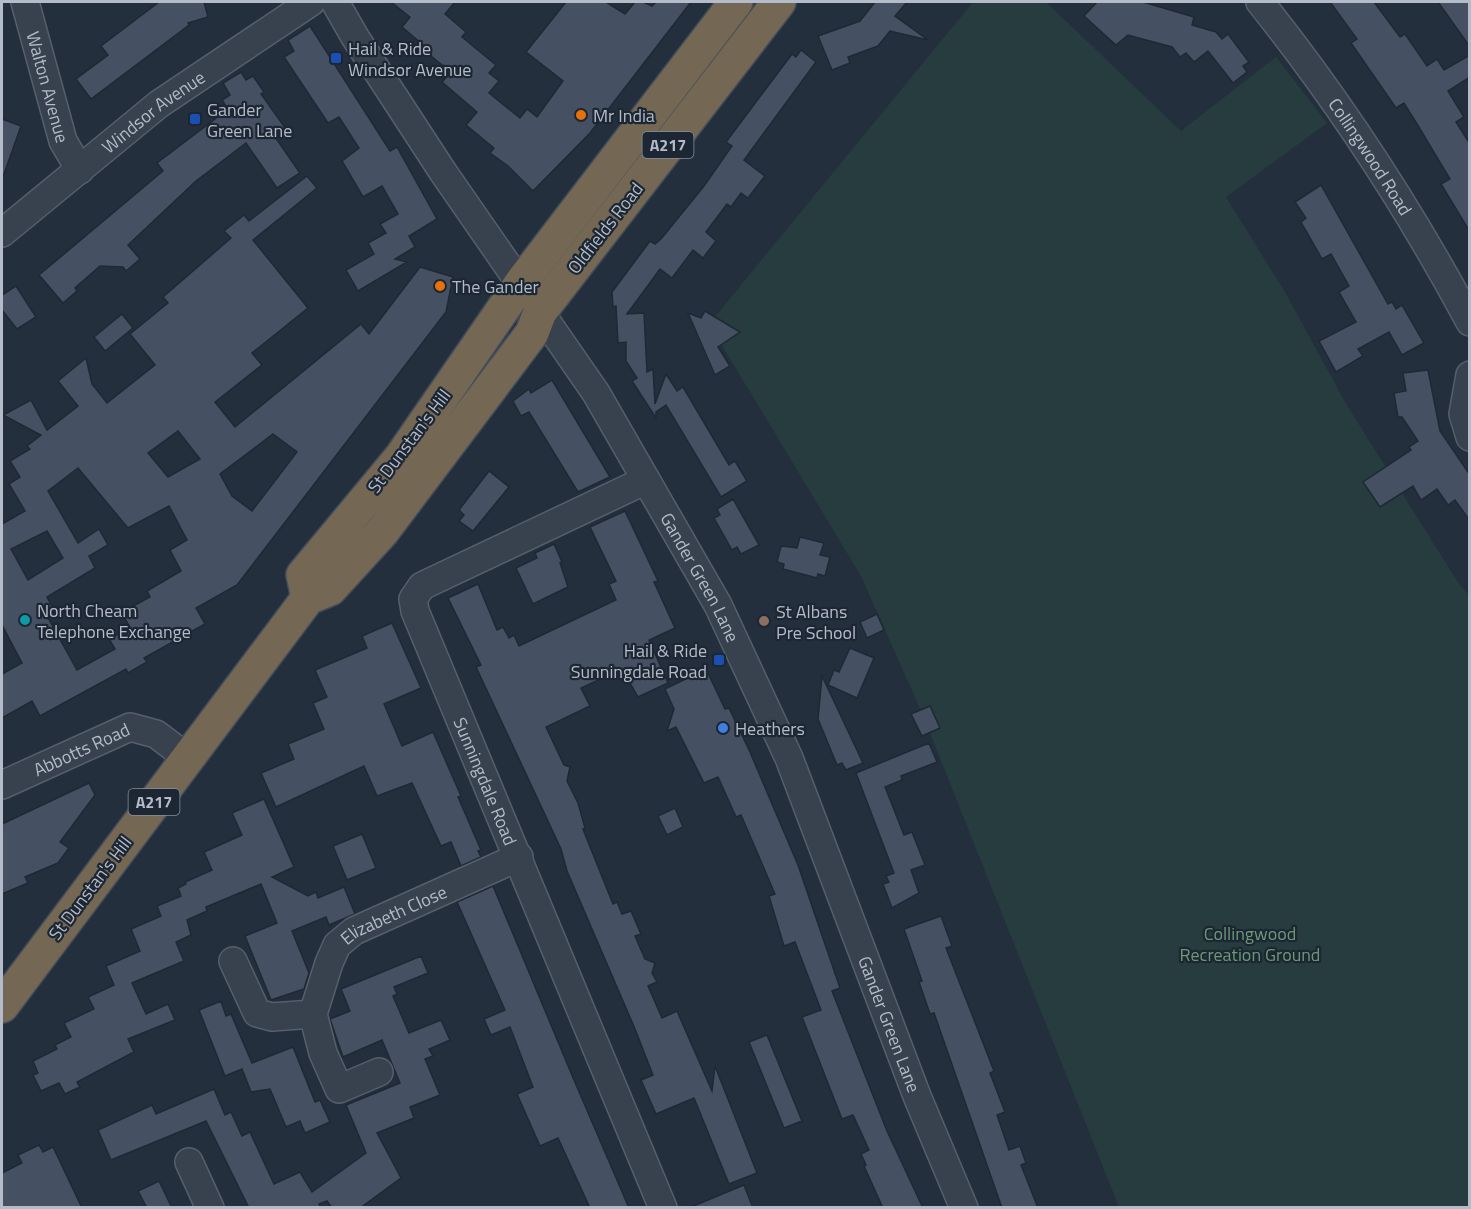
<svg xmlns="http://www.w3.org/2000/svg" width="1471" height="1209" font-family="'Titillium Web',sans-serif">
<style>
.green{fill:#263c3f}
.building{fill:#455162;stroke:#1f2835;stroke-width:1.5;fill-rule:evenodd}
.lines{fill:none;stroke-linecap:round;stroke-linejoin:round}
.minor-casing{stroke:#565f6c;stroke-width:30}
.highway-casing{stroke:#434c59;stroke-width:36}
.minor{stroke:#38414e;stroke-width:27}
.highway{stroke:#746855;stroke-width:33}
.transit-dot{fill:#1a4fb4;stroke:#1d2633;stroke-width:2}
.food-dot{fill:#e8710a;stroke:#1d2633;stroke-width:2}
.culture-dot{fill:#0f9aa8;stroke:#1d2633;stroke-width:2}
.education-dot{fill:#8d6e63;stroke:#1d2633;stroke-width:2}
.shop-dot{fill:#3f7fe0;stroke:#1d2633;stroke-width:2}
.labels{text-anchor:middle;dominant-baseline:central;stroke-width:4.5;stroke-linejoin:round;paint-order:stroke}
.shield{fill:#1d2633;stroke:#878f9c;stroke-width:1.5}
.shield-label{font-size:16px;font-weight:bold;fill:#b4bcc9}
.poi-label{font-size:18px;fill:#b4bcc9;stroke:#1d2633;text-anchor:start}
.street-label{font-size:18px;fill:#b4bcc9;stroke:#1d2633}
.park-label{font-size:18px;fill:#6b9a76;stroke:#1d2633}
</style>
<rect width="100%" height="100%" fill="#242f3e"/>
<path class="green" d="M973 2H1046L1181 131 1276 57 1327 123 1226 197 1285 292 1345 402 1459 584 1469 595V1207H1119L922 713 861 576 709 324Z"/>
<g class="building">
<path d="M159 2H204L208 17 188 23 189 25 91 99 76 79 108 55 101 46Z"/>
<path d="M391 2H455L445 14 466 32 462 37 496 65 489 73 499 81 489 93 520 118 527 109 537 117 563 81 526 52 566 2H606L625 14 635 2H643L652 6 656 2H691L590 133 533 191 508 166 490 153 494 148 466 125 477 112 442 82 451 72 421 48 423 45 402 27 410 17Z"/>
<path d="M875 2H907L895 16 928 40 890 31 878 46 848 57 850 63 832 70 818 36 860 21Z"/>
<path d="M1097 2H1143L1194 17 1192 25 1216 32 1222 39 1228 34 1249 62 1243 66 1247 72 1233 83 1208 51 1194 62 1186 53 1180 57 1172 47 1128 35 1116 45 1084 16Z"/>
<path d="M1330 2H1374L1400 37 1405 34 1427 66 1437 59 1444 70 1470 55V77L1448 91 1464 117 1456 122 1470 144V232L1441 184 1450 179 1417 124 1404 103 1396 108 1351 43 1357 39Z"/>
<path d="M1438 2H1470V47L1448 16Z"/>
<path d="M310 26 390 151 397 147 437 219 409 236 415 247 395 259 407 262 358 291 346 270 374 254 368 243 386 233 380 224 398 214 382 186 363 197 342 161 359 148 339 117 328 123 284 57 294 51 288 40Z"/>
<path d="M801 50 816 62 744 160 765 176 748 198 741 193 731 207 727 204 706 232 716 241 703 258 693 250 672 278 660 269 627 314 644 313 647 372 653 369 655 404 666 374 677 391 683 387 729 465 735 461 747 481 721 497 666 405 656 412V418L632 381 637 378 626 361V342L618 343 616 306 613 307 612 292 650 241 655 244 661 239 704 186 732 146 726 142 792 54 796 57Z"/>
<path d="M241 72 246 80 253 76 264 92 261 94 286 129 275 137 300 173 277 188 246 143 196 181 128 245 140 259 126 271 123 267 100 266 75 288 77 291 63 303 39 275 163 171 157 163 228 109 222 100 230 95 223 83Z"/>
<path d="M2 119 21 126 4 174H2Z"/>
<path d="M307 176 317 188 253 240 308 308 252 353 262 365 215 402 235 427 361 324 369 334 420 267 453 277 446 312 237 585 196 608 205 624 144 658 147 662 128 673 126 669 40 716 32 701 2 718V674L22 663 2 625V524L25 511 9 484 20 477 10 461 30 449 27 446 41 435 3 415 31 400 47 430 78 406 58 381 86 358 92 384 107 403 155 365 130 334 168 303 163 297 231 238 224 231 244 215 249 221ZM178 431 200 459 168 477 148 453ZM273 434 297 452 252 511 232 496 220 474ZM78 468 128 528 169 506 187 540 170 550 181 571 147 591 150 597 122 612 130 628 109 639 115 649 77 670 46 614 54 610 47 597 95 568 89 556 108 545 99 529 78 543 48 491ZM47 531 63 558 28 580 11 549Z"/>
<path d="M1321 185 1388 304 1392 302 1396 309 1402 305 1424 343 1402 355 1389 332 1358 349 1363 356 1336 372 1319 341 1356 322 1339 292 1349 286 1331 254 1322 259 1301 222 1306 218 1295 202Z"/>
<path d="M16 286 36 317 17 329 2 310V295Z"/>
<path d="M705 311 740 332 718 347 730 366 715 375 688 313 701 318Z"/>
<path d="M122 314 133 328 105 351 94 337Z"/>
<path d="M1428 370 1440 431 1470 475V521L1455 500 1448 505 1437 489 1421 500 1413 486 1380 507 1363 482 1411 450 1409 447 1418 441 1402 417H1398L1394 393 1406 391 1403 373Z"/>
<path d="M552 380 610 477 578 492 529 412 521 416 513 401 529 389 531 393Z"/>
<path d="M489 471 509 487 473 531 459 521 464 515 459 510Z"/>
<path d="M733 499 759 545 741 554 737 547 732 550 714 518 720 515 717 509Z"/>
<path d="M625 511 658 581 654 582 675 628 649 640 668 683 638 697 622 669 581 688 590 706 546 727 564 765 570 767 567 781 578 803 585 828 583 829 613 904 617 902 622 914 631 911 641 934 635 936 645 959 655 963 652 973 657 982 648 986 662 1018 677 1011 712 1091 715 1066 757 1173 729 1184 694 1098 656 1114 641 1080 653 1075 635 1029 567 871 561 849 476 667 481 665 448 598 478 584 497 630 503 627 509 638 514 635 519 646 616 600 609 584 616 581 590 527Z"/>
<path d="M800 537 824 543 820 555 830 557 825 576 818 574 817 578 783 569 784 564 777 562 781 546 797 548Z"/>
<path d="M554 544 562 562 560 563 568 587 533 604 516 568 537 558 535 553Z"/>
<path d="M877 614 884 630 867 638 860 622Z"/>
<path d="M392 623 421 688 384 704 402 746 433 732 461 796 458 797 481 850 478 851 481 857 461 866 451 842 441 846 412 783 377 796 364 766 276 807 261 773 294 759 288 744 324 729 313 703 327 697 315 670 367 648 362 636Z"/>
<path d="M850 648 874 658 857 698 828 685 834 670 839 672Z"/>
<path d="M706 669 725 709 729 708 750 752 798 865 840 988 832 991 887 1131 923 1208H883L864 1166 866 1165 861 1154 869 1150 853 1115 842 1119 802 1017 821 1010 795 942 784 946 769 896 775 894 741 815 736 817 718 777 704 783 676 727 667 731 674 709 665 689Z"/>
<path d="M822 676 863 763 846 770 842 763 837 765 818 719Z"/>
<path d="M930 706 940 728 922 736 911 714Z"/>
<path d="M929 743 937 762 901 776 902 780 885 787 904 835 912 832 925 865 911 870 919 893 892 908 883 884 889 882 886 876 894 873 856 773Z"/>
<path d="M89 783 95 795 60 842 69 848 58 863 25 877 28 883 2 894V824Z"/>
<path d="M264 799 294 867 272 877 308 896 316 892 318 898 344 887 355 914 329 925 326 917 292 931 309 973 304 989 271 1000 245 936 277 923 261 884 206 907 207 911 187 920 191 935 176 942 184 961 132 983 146 1014 168 1004 175 1020 128 1039 134 1052 77 1082 80 1087 65 1094 59 1083 41 1091 33 1075 38 1073 33 1061 57 1049 55 1045 71 1037 64 1023 94 1009 88 997 114 985 106 966 140 951 131 929 161 916 157 906 181 896 178 888 186 884 185 882 212 870 204 852 242 835 232 813Z"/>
<path d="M675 808 683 827 667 835 658 816Z"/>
<path d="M362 834 376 868 347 880 333 846Z"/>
<path d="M493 886 574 1080 629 1208H590L558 1138 540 1146 517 1094 533 1087 510 1027 491 1035 484 1019 505 1010 457 902Z"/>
<path d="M941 916 952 946 946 948 994 1071 990 1073 1005 1112 997 1115 1009 1150 1020 1146 1026 1163 1021 1165 1038 1208H1002L934 1013 930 1014 919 982 922 981 904 929Z"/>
<path d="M421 956 428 973 394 987 397 994 393 996 409 1033 441 1020 450 1040 429 1049 433 1056 425 1059 440 1095 410 1107 414 1118 377 1133 401 1178 360 1208H332L327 1201 319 1204 321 1208H249L206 1121 111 1160 98 1130 152 1105 156 1114 214 1089 225 1115 231 1112 242 1136 250 1132 274 1184 300 1172 312 1192 366 1153 346 1105 400 1083 382 1040 343 1057 330 1019 350 1011 341 989Z"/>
<path d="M221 1001 226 1016 231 1014 252 1063 293 1047 315 1102 320 1100 330 1122 305 1133 300 1121 286 1127 270 1089 251 1092 242 1069 225 1076 199 1010Z"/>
<path d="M767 1035 802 1121 784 1128 749 1042Z"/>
<path d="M39 1145 43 1152 53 1147 82 1208H2V1173L22 1163 18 1155Z"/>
<path d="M159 1181 172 1208H147L138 1191Z"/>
<path d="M744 1185 753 1208H691V1207Z"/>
</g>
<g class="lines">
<g class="minor-casing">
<g id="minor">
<path id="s1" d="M25 2 63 141 80 170"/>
<path id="s2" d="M335 2 355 37 443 172 596 393 718 605 789 758 917 1096 964 1208"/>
<path id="s3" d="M1260 2C1339 101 1410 210 1470 322"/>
<path id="s4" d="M2 233 159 104 311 2"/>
<path d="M1470 375 1463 414 1470 437"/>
<path id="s5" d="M646 480 422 586 413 599 415 611 663 1208"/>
<path id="s6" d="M2 785 130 727 156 734 189 759"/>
<path d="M233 961 257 1013 272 1017 313 1014"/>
<path id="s7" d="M379 1072 339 1089 323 1053 313 1014 329 963 337 945 354 931 519 857"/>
<path d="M189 1162 210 1208"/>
</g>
</g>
<g class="highway-casing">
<g id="highway">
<path d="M308 598 303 575 401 457 521 283 736 2"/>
<path d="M2 1006 308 598 330 589 383 531 532 333 540 312 779 2"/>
</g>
</g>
<use href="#minor" class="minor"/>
<use href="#highway" class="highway"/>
</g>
<g class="transit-dot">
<rect x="330" y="52" width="12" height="12" rx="3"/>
<rect x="189" y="113" width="12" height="12" rx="3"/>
<rect x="713" y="654" width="12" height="12" rx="3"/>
</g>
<g class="food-dot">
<circle cx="581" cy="115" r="6"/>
<circle cx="440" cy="286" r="6"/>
</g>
<circle class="culture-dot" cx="25" cy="620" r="6"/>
<circle class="education-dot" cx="764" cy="621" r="6"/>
<circle class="shop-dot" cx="723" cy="728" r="6"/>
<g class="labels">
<g class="shield">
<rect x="642.5" y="132" width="51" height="26" rx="4.5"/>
<rect x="128.5" y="789" width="51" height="26" rx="4.5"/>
</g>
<g class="shield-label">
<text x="668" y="145">A217</text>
<text x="154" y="802">A217</text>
</g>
<g class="poi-label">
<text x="348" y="48">Hail &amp; Ride<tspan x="348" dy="21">Windsor Avenue</tspan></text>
<text x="207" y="109">Gander<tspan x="207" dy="21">Green Lane</tspan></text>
<text x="593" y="115">Mr India</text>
<text x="452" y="286">The Gander</text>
<text x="37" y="610">North Cheam<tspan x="37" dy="21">Telephone Exchange</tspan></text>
<text x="776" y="611">St Albans<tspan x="776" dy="21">Pre School</tspan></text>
<text x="707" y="650" text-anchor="end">Hail &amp; Ride<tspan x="707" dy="21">Sunningdale Road</tspan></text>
<text x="735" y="728">Heathers</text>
</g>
<g class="street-label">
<text stroke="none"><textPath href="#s1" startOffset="88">Walton Avenue</textPath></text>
<text stroke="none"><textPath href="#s4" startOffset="194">Windsor Avenue</textPath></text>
<text stroke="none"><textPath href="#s3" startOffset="190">Collingwood Road</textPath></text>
<text transform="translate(605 228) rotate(-52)">Oldfields Road</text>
<text transform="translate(409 441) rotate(-53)">St Dunstan's Hill</text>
<text stroke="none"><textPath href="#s2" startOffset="682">Gander Green Lane</textPath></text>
<text stroke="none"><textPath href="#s6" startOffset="87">Abbotts Road</textPath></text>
<text stroke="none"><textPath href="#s5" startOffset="460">Sunningdale Road</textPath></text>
<text transform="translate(90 888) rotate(-53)">St Dunstan's Hill</text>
<text stroke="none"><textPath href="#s7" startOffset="261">Elizabeth Close</textPath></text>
<text stroke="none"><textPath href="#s2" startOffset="1168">Gander Green Lane</textPath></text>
</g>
<g class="park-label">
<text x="1250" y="933">Collingwood<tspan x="1250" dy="21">Recreation Ground</tspan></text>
</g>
</g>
<rect width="1471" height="1209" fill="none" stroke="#b4bcc9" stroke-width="6"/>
</svg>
